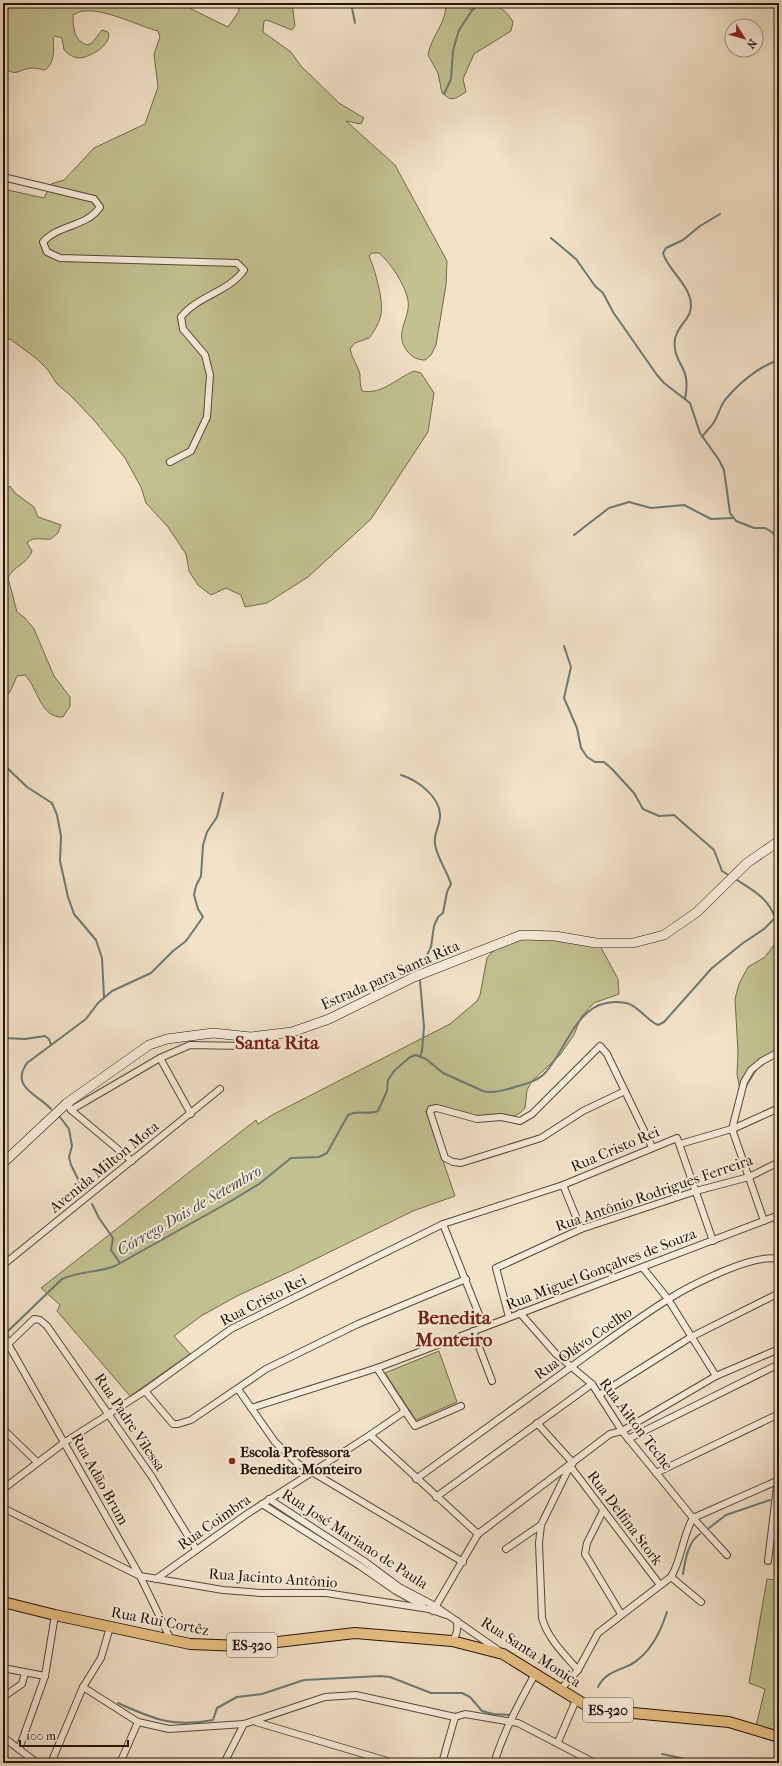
<svg xmlns="http://www.w3.org/2000/svg" width="782" height="1766" font-family="'IM FELL French Canon',serif">
<style>
.green{fill:#c2c191;stroke:#726a4c}
.lines{fill:none;stroke-linecap:round;stroke-linejoin:round}
.stream{stroke:#6c7975;stroke-width:2}
.minor-casing{stroke:#564838;stroke-width:8}
.secondary-casing{stroke:#221408;stroke-width:10}
.primary-casing{stroke:#221408;stroke-width:12}
.minor{stroke:#f7ecdb;stroke-width:6}
.secondary{stroke:#f7ecdb;stroke-width:9}
.primary{stroke:#e9c184;stroke-width:10}
.poi-dot{fill:#8f2418;stroke:#f7ecdb;stroke-width:1.5}
.labels{text-anchor:middle;dominant-baseline:central;stroke-width:4;stroke-linejoin:round;paint-order:stroke}
.shield{fill:#f7ecdb;stroke:#625547;stroke-width:1}
.shield-label{font-size:14px;font-weight:bold;fill:#221408}
.street-label{font-size:15px;fill:#221408;stroke:#f7ecdb}
.poi-label{font-size:15px;font-weight:bold;fill:#221408;stroke:#f7ecdb;text-anchor:start}
.water-label{font-size:16px;font-style:italic;fill:#4d4f47;stroke:#f7ecdb}
.district-label{font-size:19px;font-weight:bold;fill:#7a1f14;stroke:#f7ecdb}
</style>
<rect width="100%" height="100%" fill="#f2e2c8"/>
<filter id="stains"><feTurbulence type="fractalNoise" baseFrequency=".005" numOctaves="4"/><feColorMatrix values="0 0 0 0 .2 0 0 0 0 .09 0 0 0 0 .02 0 0 0 .5 -.17"/></filter>
<radialGradient id="worn" r=".72"><stop offset=".6" stop-color="#630" stop-opacity="0"/><stop offset="1" stop-color="#630" stop-opacity=".3"/></radialGradient>
<g class="green">
<path d="M3 3H179L228 27 239 11 238 3H292L295 26 292 30 267 20 264 21 263 32 291 52 301 66 339 103 364 118 361 124 346 121 395 165 447 261 446 285 436 345 431 355 425 360C417 360 412 357 407 351 393 332 411 319 408 300 405 285 391 263 379 253H372L369 256C375 269 384 302 381 315 379 323 374 332 369 338L355 343 350 349C352 359 358 366 360 374 360 380 360 385 362 391 382 395 397 378 414 371L421 373 434 393 428 432 371 519 308 577 267 603 245 607 241 595 226 588 211 595 198 585 189 571 186 554 168 527 146 503 141 487 125 458 93 419 70 395 57 384 48 370 37 359 10 339 3 340V189L44 198 51 184 64 180 94 148 145 124 158 87 154 54 160 37 158 31C137 26 92 1 73 15 73 27 74 42 88 45L92 43 102 30 108 32C113 44 90 58 78 58 72 57 68 54 64 50L62 38 55 36 53 38C54 48 55 63 45 70 41 69 36 68 32 68 18 69 17 78 3 67Z"/>
<path d="M446 3H465L469 9 474 10 477 3C494 3 505 7 513 22L511 31 474 54 463 79 466 92 456 98 450 99 442 93 438 73 428 55C431 36 447 23 446 3Z"/>
<path d="M10 486 15 493 34 507 38 517 61 525 58 533 51 539C43 540 33 536 27 543L32 551C28 564 13 566 8 578L17 612 25 618 34 629 54 676 70 697V706L63 717C40 718 38 688 25 675L17 676 10 692 3 699V491Z"/>
<path d="M521 938 598 942 618 979 619 994 594 1003 581 1017 574 1035 560 1055 532 1081 527 1090 525 1108C523 1110 521 1113 518 1114 501 1125 451 1111 432 1107L426 1111 455 1196 413 1211 291 1271 237 1296 201 1316 174 1336 190 1354 130 1396 57 1311 60 1305 41 1288 256 1120 258 1124 272 1115 450 1024 477 1001 480 995 487 958 495 949Z"/>
<path d="M779 938V1053L757 1069 743 1092 740 1090 737 1074 738 1052 735 999 739 984 748 967 765 957Z"/>
<path d="M439 1351 457 1402 416 1420 385 1373Z"/>
<path d="M779 1554V1733L756 1726 765 1689 749 1683 767 1579 776 1580Z"/>
</g>
<g class="lines">
<g class="stream">
<path d="M351 3 355 23"/>
<path d="M444 94 451 79 453 51 456 40 459 30 477 3"/>
<path d="M551 238 576 259 595 286 603 293 613 312 657 375 664 383 690 403 700 433 719 460 724 470 730 513 736 521 754 528H765L772 532 779 540"/>
<path d="M685 399C687 389 688 380 684 371 679 360 673 353 675 339 679 321 695 319 690 298 685 280 668 270 663 253L666 248 683 240 700 226 720 214"/>
<path d="M702 437C705 432 709 429 712 425 718 418 719 408 725 400 738 384 759 366 779 360"/>
<path d="M574 535 609 508 629 502 651 508 684 505 711 519 733 518"/>
<path d="M564 646 571 667 564 698 577 728 581 748 587 757 595 762H604L612 769 634 793 643 809 659 816 674 815 714 850 722 871 730 876"/>
<path d="M3 764 27 787 52 803 57 815 61 836 60 861 68 897 74 914 96 940 102 958 104 997"/>
<path d="M401 775C417 780 439 796 440 814 441 825 433 833 435 844 437 858 447 871 451 884L447 892 443 913 438 917 434 926 431 947 421 967"/>
<path d="M734 878C751 889 769 898 775 918"/>
<path d="M3 1038 25 1039 45 1036 49 1039 51 1045"/>
<path d="M420 1057 422 1051 424 1027 420 981"/>
<path d="M51 1109C37 1094 10 1087 27 1063L86 1019 98 1003 112 991 151 973 173 951 186 941 203 917 198 909 194 895 196 886 201 876 203 845 207 832 217 817 223 793"/>
<path d="M60 1117 69 1129 72 1146 69 1157 71 1165 83 1189"/>
<path d="M92 1204 99 1218 113 1238 111 1250 120 1263"/>
<path d="M5 1334 62 1279C79 1271 97 1273 115 1266L231 1201 259 1184 291 1158 319 1157 327 1153 348 1115C358 1110 368 1115 378 1111L387 1091 388 1080 394 1071 410 1057 416 1055 426 1059 443 1073 483 1091C492 1094 506 1090 515 1087 525 1084 538 1081 545 1073 570 1045 578 994 626 1003 638 1005 646 1020 658 1025L664 1022 712 968 743 943 764 929 775 918 779 917"/>
<path d="M709 1528 726 1515 770 1500"/>
<path d="M683 1574C685 1561 688 1541 700 1534"/>
<path d="M598 1687C605 1673 616 1671 630 1665 650 1654 660 1633 667 1612"/>
<path d="M118 1703C153 1719 174 1728 213 1720L217 1708 237 1697 262 1694 304 1680 380 1676 390 1677 431 1693H462L470 1697 482 1711 493 1714 511 1715"/>
<path d="M662 1754 681 1758 691 1763"/>
</g>
<g class="minor-casing">
<g id="minor">
<path d="M3 177 94 199 100 207C87 227 59 224 43 242L47 252 60 258 237 263 244 270C229 292 197 296 181 317L183 329 205 355 210 375 207 417 191 451 170 462"/>
<path d="M160 1058 191 1114"/>
<path d="M625 1091 583 1111 541 1138 461 1163 453 1162 445 1158 430 1112 431 1109 437 1108 477 1119 501 1117 520 1121 532 1114 600 1046 607 1054 652 1147"/>
<path d="M67 1103 71 1110 160 1058 190 1045 244 1046 251 1037"/>
<path d="M71 1110 132 1161"/>
<path d="M680 1144 735 1128 779 1108"/>
<path d="M563 1185 581 1229"/>
<path d="M764 1221 732 1129 744 1082 751 1070 762 1061 779 1052"/>
<path d="M443 1224 484 1327"/>
<path d="M3 1265 220 1089"/>
<path d="M643 1268 668 1299 716 1376"/>
<path d="M520 1313 556 1354 592 1384 622 1431 693 1518 727 1555"/>
<path d="M509 1317 496 1268 581 1229 696 1191 749 1177 779 1162"/>
<path d="M473 1331 492 1381"/>
<path d="M3 1332 8 1344 140 1576 171 1640"/>
<path d="M3 1349 34 1319 40 1320 47 1326 152 1477 196 1549"/>
<path d="M238 1389 275 1442 297 1463 463 1562"/>
<path d="M145 1391 173 1424H178L191 1420 266 1369 358 1324 466 1279"/>
<path d="M599 1395 691 1337 779 1293"/>
<path d="M251 1408 377 1368 779 1215"/>
<path d="M405 1411 415 1426 461 1406"/>
<path d="M537 1423 573 1463"/>
<path d="M3 1429 37 1462"/>
<path d="M370 1435 478 1534"/>
<path d="M628 1439 779 1364"/>
<path d="M656 1473 779 1414"/>
<path d="M416 1479C471 1439 526 1399 582 1359 610 1339 637 1319 667 1300 689 1286 753 1253 779 1259"/>
<path d="M3 1489 65 1442 145 1391 231 1329 443 1224 563 1185 677 1138 713 1241"/>
<path d="M436 1497 592 1384"/>
<path d="M269 1499 364 1561 399 1587 435 1606 498 1650"/>
<path d="M262 1504 360 1566 396 1591 423 1606"/>
<path d="M3 1508 140 1576 223 1590 261 1593H326L429 1609 446 1615"/>
<path d="M603 1511 587 1543 585 1554 621 1614"/>
<path d="M506 1549 541 1525"/>
<path d="M768 1561 779 1470"/>
<path d="M671 1577 701 1602"/>
<path d="M156 1579 247 1514 370 1435 405 1411 377 1368"/>
<path d="M433 1611 478 1534 610 1434 622 1431 716 1376 779 1349"/>
<path d="M452 1641C457 1635 458 1630 457 1621"/>
<path d="M3 1668 45 1676"/>
<path d="M578 1670C564 1654 548 1639 542 1618L539 1543 541 1525 570 1466 660 1585"/>
<path d="M83 1687 138 1722 120 1763"/>
<path d="M560 1690 578 1670 598 1633 671 1577C682 1559 682 1537 693 1518L779 1480"/>
<path d="M3 1697 22 1684 25 1673"/>
<path d="M138 1722 169 1729 244 1724 325 1697 356 1695 455 1717 465 1714 518 1723 595 1763"/>
<path d="M256 1722 394 1763"/>
<path d="M3 1737 37 1763"/>
<path d="M558 1742 576 1700"/>
<path d="M19 1749 45 1676 55 1615"/>
<path d="M51 1763 83 1687 101 1658 110 1627"/>
<path d="M224 1763 244 1724"/>
<path d="M442 1763 455 1717"/>
<path d="M494 1763C504 1731 519 1703 535 1674"/>
</g>
</g>
<g class="secondary-casing">
<path id="secondary" d="M3 1163 67 1103 149 1045 167 1039 213 1033 251 1037 292 1032 329 1019 414 977 521 935 555 936 596 943H633L664 935 697 912 747 863 779 841"/>
</g>
<g class="primary-casing">
<path id="primary" d="M3 1602 55 1615 190 1644 243 1646 355 1633 452 1641 503 1654 584 1704 601 1710 729 1722 779 1737"/>
</g>
<use href="#minor" class="minor"/>
<use href="#secondary" class="secondary"/>
<use href="#primary" class="primary"/>
</g>
<circle class="poi-dot" cx="232" cy="1461" r="4"/>
<g class="labels">
<g class="shield">
<rect x="227" y="1633" width="50" height="24" rx="3"/>
<rect x="583" y="1698" width="50" height="24" rx="3"/>
</g>
<g class="shield-label">
<text x="252" y="1645">ES-320</text>
<text x="608" y="1710">ES-320</text>
</g>
<g class="street-label">
<text transform="translate(390 975) rotate(-24)">Estrada para Santa Rita</text>
<text transform="translate(615 1149) rotate(-23)">Rua Cristo Rei</text>
<text transform="translate(104 1167) rotate(-39)">Avenida Milton Mota</text>
<text transform="translate(654 1193) rotate(-19)">Rua Antônio Rodrigues Ferreira</text>
<text transform="translate(601 1269) rotate(-21)">Rua Miguel Gonçalves de Souza</text>
<text transform="translate(263 1300) rotate(-27)">Rua Cristo Rei</text>
<text transform="translate(583 1343) rotate(-35)">Rua Olávo Coelho</text>
<text transform="translate(130 1422) rotate(56)">Rua Padre Vilessa</text>
<text transform="translate(636 1424) rotate(53)">Rua Ailton Teche</text>
<text transform="translate(100 1479) rotate(61)">Rua Adão Brum</text>
<text transform="translate(625 1518) rotate(53)">Rua Delfina Stork</text>
<text transform="translate(214 1522) rotate(-35)">Rua Coimbra</text>
<text transform="translate(355 1539) rotate(33)">Rua José Mariano de Paula</text>
<text transform="translate(273 1578) rotate(4)">Rua Jacinto Antônio</text>
<text transform="translate(160 1621) rotate(11)">Rua Rui Cortêz</text>
<text transform="translate(531 1652) rotate(33)">Rua Santa Monica</text>
</g>
<g class="poi-label">
<text x="240" y="1452">Escola Professora<tspan x="240" dy="17">Benedita Monteiro</tspan></text>
</g>
<g class="water-label">
<text transform="translate(189 1210) rotate(-30)">Córrego Dois de Setembro</text>
</g>
<g class="district-label">
<text x="277" y="1043">Santa Rita</text>
<text x="454" y="1318">Benedita<tspan x="454" dy="22">Monteiro</tspan></text>
</g>
</g>
<rect width="782" height="1766" fill="none" stroke="#f2e2c8" stroke-width="16"/>
<rect x="4" y="4" width="774" height="1758" fill="none" stroke="#221408" stroke-width="2"/>
<rect x="8" y="8" width="766" height="1750" fill="none" stroke="#221408"/>
<g transform="translate(744 38) rotate(127)"><circle r="19" fill="#f7ecdb" stroke="#a29687"/>
<path d="M0-3L7 15L0 10L-7 15Z" fill="#8f2418"/>
<text y="-6" font-size="11" font-weight="bold" text-anchor="middle" fill="#221408">N</text>
</g>
<path d="M20 1740v6h108v-6" fill="none" stroke="#221408" stroke-width="2"/>
<text x="26" y="1740" font-size="12" fill="#221408" stroke="#f7ecdb" stroke-width="3" paint-order="stroke">100 m</text>
<rect width="100%" height="100%" filter="url(#stains)"/>
<rect width="100%" height="100%" fill="url(#worn)"/>
</svg>
